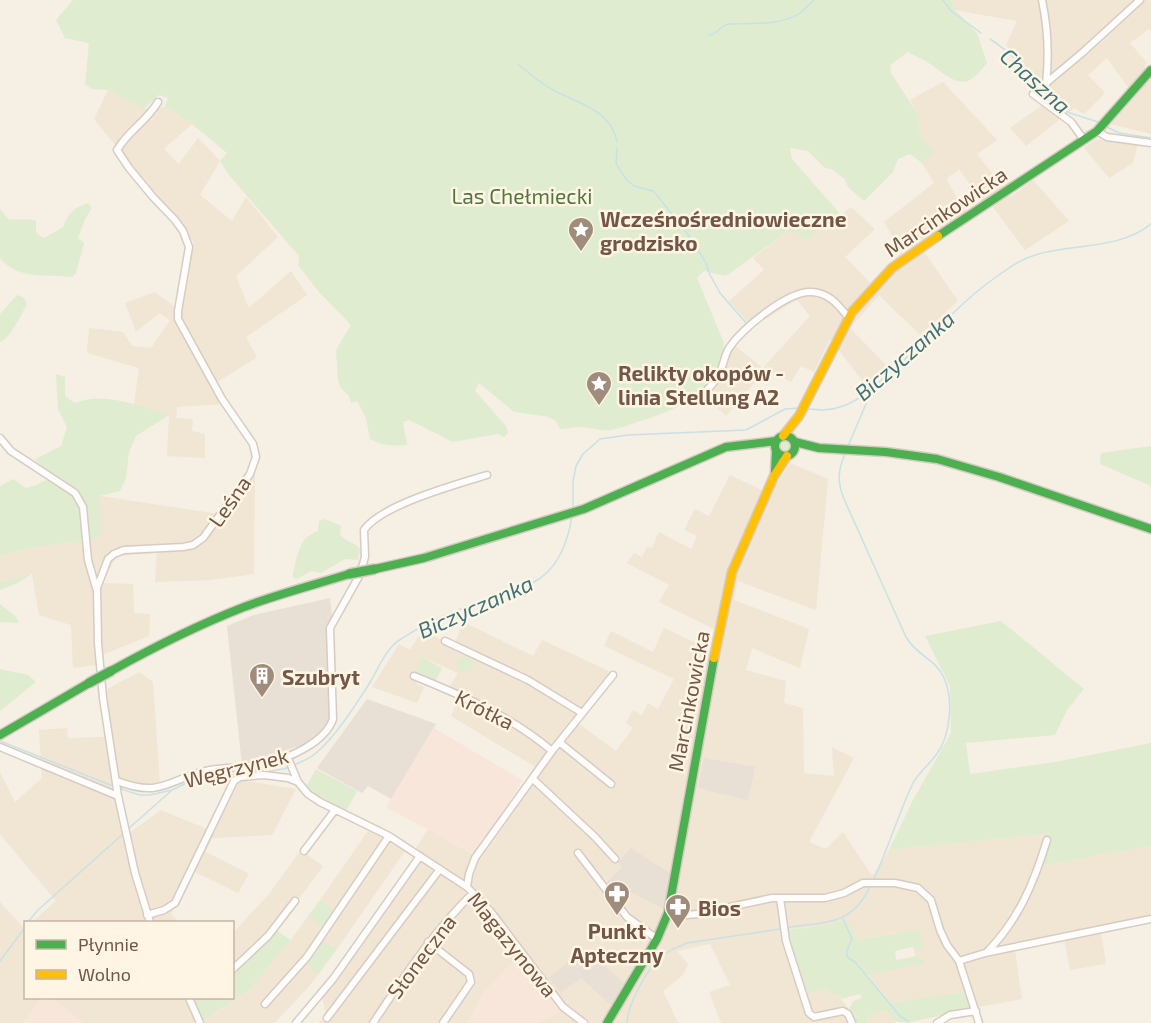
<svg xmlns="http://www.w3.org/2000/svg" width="1151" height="1023" viewBox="0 0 1151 1023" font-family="'Exo 2',sans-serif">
<rect width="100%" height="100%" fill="#f5efe4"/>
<path fill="#f1e5d4" d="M952,0H1151V31L1149,29L1130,43L1147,63L1144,67L1151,74V134L1111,124L1135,97L1107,58L1088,75L1105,93L1084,114L1074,108L1026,146L1010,128L1054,97L1006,45L1017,21L955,10Z
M943,82L997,140L977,154L1011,197L1033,180L1069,221L1025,250L987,199L982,201L959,169L946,179L966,212L918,243L958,301L920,335L879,295L850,328L890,369L868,388L830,339L814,372L801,366L791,382L766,369L726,416L707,398L735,346L763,368L810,316L797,300L752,327L729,301L764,270L753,258L787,232H796L841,215L851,207L875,229L845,257L870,283L902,252L884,222L934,183L922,163L932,151L919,134V116L910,100Z
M108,90L144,109L165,107L192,124L164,149L179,164L198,138L220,161L200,195L232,221L246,197L278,237L236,276L249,308L291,271L307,295L246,337L257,357L211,386L223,404L177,407L176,418L193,419L192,431L205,434V458L167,456L169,415L134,405L139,368L87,353L89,328L123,332L132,346L151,348L170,320L159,313L136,332L125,303L155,292L180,311L194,242L94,119Z
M1097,139L1138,144L1133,163L1109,178L1084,148Z
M790,463L828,479L816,610L738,581L734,600L809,629L800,668L752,648L746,670L786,681L784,703L803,708L804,773L834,776L832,747L854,758L809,842L826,849L843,832L872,876L889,850L1046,834L1044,865L1151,846V916L1100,926L1106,964L1070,970L1063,933L1014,943L1022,999L979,1007L912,1001L891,1003L867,974L924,964L916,957L913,947H923L898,933L857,940L847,920L821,926L790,929L818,949L830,995L839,993L841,999L849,1009L853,1023H721L709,992L730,985L710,944L677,951L688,964L683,975L663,991L678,1023H318L326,1015L322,996L339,976L418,859L412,854L428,829L481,859L542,771L451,716L459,699L445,694L458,673L422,657L416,684L424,687L417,703L372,687L399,644L410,650L423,629L453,647L464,622L533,656L542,640L613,673L574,720L616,751L633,728L626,723L633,710L642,715L648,703L658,709L674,679L604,646L611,631L653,652L664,628L710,650L714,629L659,602L669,585L627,563L634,553L642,557L647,547L652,548L659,532L691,549L697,536L684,530L695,509L709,516L730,475L770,494Z
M255,469L254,574L210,580L155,582L157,553L116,556L103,583L133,584L134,613L150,614L149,636L102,655L106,690L139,672L153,682L160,784L112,781L124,837L161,810L214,832L240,780L296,789L272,835L212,838L206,852L249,874L238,893L195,872L171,914L179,922H32L56,901L0,834V772L15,802L42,778L39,730L67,728L68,738L105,737L96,665L73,668L71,625L39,615L32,574L0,582V556L29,548L93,539L100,496L225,515Z
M368,831L405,851L337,949L322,940L304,962L318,975L305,991L274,1023H0V902L25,929L26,998H196L194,1000L204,1021L248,991L291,940L308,916L325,927L336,912L320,900Z
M301,850L323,866L276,930L247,960L233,971V933L269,894Z
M887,1010L894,1021L897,1023H867L868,1016Z"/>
<path fill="#f9e6da" d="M434,728L522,780L505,811L475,855L386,807Z
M518,956L564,1010L540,1023H466L485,991Z
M41,998H51L85,1023H22Z"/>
<path fill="#e8dfd5" d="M330,598L332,617L327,628L331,712L329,722L324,731L303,745L289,749L277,758L242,765L227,626L254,615Z
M367,699L436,724L391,799L368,786L362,793L317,768Z
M704,758L755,767L748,800L698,788Z
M631,848L671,874L664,909L629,891L619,906L604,885L622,867L618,862Z
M584,948L624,983L611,1005L581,978L561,993L549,978Z"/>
<path fill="#e0eccf" d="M73,0H952L955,10L977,33L987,63C967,90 958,85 933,66C926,60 916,57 908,52L890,65L891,73L919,116V134L933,152L922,163L910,154L898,159L893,172L864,201L848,187L844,178L831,169L825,168L808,151L790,148L792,159L841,215L805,240L796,232H787L726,276L704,271L697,278L724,343C718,390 688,405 647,419C635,422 623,428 611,430C600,431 589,427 579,427C573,427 566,429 560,429L555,420L544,416L514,412L479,383L475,391L506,426L508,433L504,437L498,434L453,442L409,420L403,422L407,445C394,446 382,446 370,439L366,418L357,401L351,403L349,396L340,387L338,379L336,350L351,325L319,292L298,265L299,256L228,174L220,161L227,153L192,124L165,107L168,98L159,95L144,109L108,90L92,89L85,84L89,43L65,38L56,20Z
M88,203L92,208L85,219L78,238L84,243L76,273L72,277C48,274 17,280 0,258V209L8,219C18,221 26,218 36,221V233L44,238L63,227C68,213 74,208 88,203Z
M17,295L24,298L27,304C21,315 10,339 0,342V314Z
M56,374L65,377V396L75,403C105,391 139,406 169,415L136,436L129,452L126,478L120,491L100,496L101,536L93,539L29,548L0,556V486L13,479L26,488L34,486L48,479L35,459L61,446L67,427L58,409Z
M778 447a7 7 0 1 1 14 0a7 7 0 1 1-14 0Z
M1151,446V486L1100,464L1101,453Z
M325,519L341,526L340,535C346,542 355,542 360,549L358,560L345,559L321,573L311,571L297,579L293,577V573C298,555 298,538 318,531L319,521Z
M32,574L18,583L0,590V582Z
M0,604L16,617L19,623L0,622Z
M1001,621L1084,689L1067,710L1055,735L966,743L970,774L1055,762L1151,743V846L1044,865L1045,834L889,850L913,800L951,733L950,686L925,636Z
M457 665a8 8 0 1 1 16 0a8 8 0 1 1-16 0Z
M422,657L442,668L435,682L414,674Z
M0,669L28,675L36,682L0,711Z
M316,769L357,791L346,811L309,791L307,785Z
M320,900L336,912L325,928L308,916Z
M847,920L857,940L918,930L924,948L913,947L895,951L896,960L917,956L918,959H923L924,964L867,975L891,1003L966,992L972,1006L969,1009L907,1023L894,1021L886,1010L868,1016L867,1023H853L849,1009L853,1001L862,998L860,994L841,999L839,993L830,995L828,988L805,995L790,953L787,930L821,926Z
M276,930L291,940L248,991L203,1021L194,1000L196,998H232L233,971L247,960Z
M322,940L337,949L318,975L304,962Z"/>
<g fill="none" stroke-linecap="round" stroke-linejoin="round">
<path stroke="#c7e2e5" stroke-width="1.5" d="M943,0L951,11L981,33
M709,35C718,34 721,25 729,24C751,23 781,26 800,13C805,9 809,4 814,0
M990,39C1010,52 1025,67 1039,86
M518,64C530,74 541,84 555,91C580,104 611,110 617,142
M1042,90L1052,101L1067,112L1101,123
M1105,126L1119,133L1151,138
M617,148L616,164L626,179L634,186L653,191L656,194L690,237L706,263L710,275L720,293L747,324
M808,409C819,410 829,411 840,407C857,402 872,389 885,377C913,353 938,327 965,302C979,289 994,278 1009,268C1052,237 1109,257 1151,224
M848,446L872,390
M845,454C838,470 837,482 844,499L906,637C917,656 935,659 943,676C954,697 951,736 936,755C929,765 919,772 913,783C898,815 888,849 873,881
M573,509V481L576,466L583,454L600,439L628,435L746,430L785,409L800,408
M0,741L113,786
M292,766C300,762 310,759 316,753C336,736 355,706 369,684C379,668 385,649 401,639C422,625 446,614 471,605C526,587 561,585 572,516
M266,772L288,768
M121,789L140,795H150L172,790L197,778L241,774
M127,830L171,791
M843,919L852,939L847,951V957L855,962L900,1016L908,1021
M28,922L38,910L124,833
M785,928C824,921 851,928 871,885
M0,961L26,926
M627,1023C628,1004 647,968 662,956C669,950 678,947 687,943L780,929"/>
<defs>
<path id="street" d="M1042,0C1048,28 1049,57 1046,85
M1097,131L1107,137L1151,143
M1084,140L1071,122L1033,94L1082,53L1140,0
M705,392C711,386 716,381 719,374C724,365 724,356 729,348C742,329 788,290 812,292C830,293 839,306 849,318
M0,438L11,451L75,493L83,507L88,560L96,588
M445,641L528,680L582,713
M414,676C463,696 511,716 552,751
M559,742L611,784
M0,747L118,796
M287,756L298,782
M533,779L595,837L615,859
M117,781C163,799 169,778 210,770C228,767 247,768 266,764C288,758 325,743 333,719L330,628L358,578L363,564L365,557L364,530C381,505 457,484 487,475
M304,851L335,810
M578,853L627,917L657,939
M467,887L469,874L475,858L552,751L613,675
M780,898L786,941L809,1013L814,1017L843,1011L848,1014L852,1023
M147,915L164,910L175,903L234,781L240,777L264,775L288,778L298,782L308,794L320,802L389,836L467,887L491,912L563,1007L584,1023
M668,915L677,916L697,914L772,898H825L844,893L863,883H895L918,888L931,900L940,930L947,945L959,961L979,1023
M150,922L135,873L118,796L103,698L98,643L97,588L108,559L114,554L124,550L183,547L193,545L203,538L250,474L256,457L253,444L222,399L178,319V311L189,247L183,231L175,220L153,197L129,168L117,150C128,131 147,121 158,102
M428,942L469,974L471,982L443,1023
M986,953C1018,921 1034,883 1047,840
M959,961L985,953L1151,919
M232,970L268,936L295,901
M189,998L200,1023
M265,1004L307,957L389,836
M327,1018L440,869
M296,1023L333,979L420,856
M373,1023C404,977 433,932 473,893
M937,1023L950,1015L976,1011"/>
<path id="fast" d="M938,236L1097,131L1151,70
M775 446a10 10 0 1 1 20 0a10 10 0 1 1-20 0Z
M795,442L819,448L886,452L937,459L999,477L1151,529
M775,472L776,451
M375,569L424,558L584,509L726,447L776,441
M111,671C154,647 198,625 244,607C278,594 314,585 349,574
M0,735L89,683
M607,1023L657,939L668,913L714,658"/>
<path id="slow" d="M783,436L799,416L852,312L892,268L938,236
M714,658L732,572L774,476L787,456"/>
</defs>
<use href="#street" stroke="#d6ccc3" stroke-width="9"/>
<use href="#fast" stroke="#d5cbc1" stroke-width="11"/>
<use href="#slow" stroke="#d5cbc1" stroke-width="11"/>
<use href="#street" stroke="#fefdfb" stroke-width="6"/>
<use href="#fast" stroke="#4caf50" stroke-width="8"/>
<use href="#slow" stroke="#ffc107" stroke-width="8"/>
<defs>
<path id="fast-bridge" d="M349,574L375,569
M89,683L111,671"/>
</defs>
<use href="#fast-bridge" stroke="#d4cbc3" stroke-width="12" stroke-linecap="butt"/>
<use href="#fast-bridge" stroke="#4caf50" stroke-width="9"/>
</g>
<defs>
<symbol id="sight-pin" viewBox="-11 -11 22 30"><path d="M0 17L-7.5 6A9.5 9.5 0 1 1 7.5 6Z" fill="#a08c7d" stroke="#fff5e4"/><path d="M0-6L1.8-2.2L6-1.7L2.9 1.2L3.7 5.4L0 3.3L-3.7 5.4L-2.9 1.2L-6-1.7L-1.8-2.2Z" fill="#fff"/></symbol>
<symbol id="building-pin" viewBox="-11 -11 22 30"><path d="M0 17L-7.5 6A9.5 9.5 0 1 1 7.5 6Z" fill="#a08c7d" stroke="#fff5e4"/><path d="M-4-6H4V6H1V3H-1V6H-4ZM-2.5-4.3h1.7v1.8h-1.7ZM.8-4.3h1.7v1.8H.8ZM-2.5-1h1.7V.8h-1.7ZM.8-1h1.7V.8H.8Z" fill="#fff"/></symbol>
<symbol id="pharmacy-pin" viewBox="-11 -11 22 30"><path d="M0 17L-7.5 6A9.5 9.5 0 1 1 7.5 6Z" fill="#a08c7d" stroke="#fff5e4"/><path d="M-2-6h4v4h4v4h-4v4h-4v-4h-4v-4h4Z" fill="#fff"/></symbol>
</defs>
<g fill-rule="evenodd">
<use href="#sight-pin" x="566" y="215" width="30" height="40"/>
<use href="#sight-pin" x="584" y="369" width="30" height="40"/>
<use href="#building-pin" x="247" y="661" width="30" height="40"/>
<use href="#pharmacy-pin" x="602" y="879" width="30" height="40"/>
<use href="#pharmacy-pin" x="663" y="892" width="30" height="40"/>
</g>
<g text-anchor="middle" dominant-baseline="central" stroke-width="5" stroke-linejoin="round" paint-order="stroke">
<g font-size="21" fill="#4f783e" stroke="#fff5e4">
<text x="522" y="195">Las Chełmiecki</text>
</g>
<g font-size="21" fill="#725646" stroke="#fff5e4">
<text transform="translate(945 211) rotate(-34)">Marcinkowicka</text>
<text transform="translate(229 501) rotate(-55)">Leśna</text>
<text transform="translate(688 701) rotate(-79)">Marcinkowicka</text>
<text transform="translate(485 709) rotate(27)">Krótka</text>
<text transform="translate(236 767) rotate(-14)">Węgrzynek</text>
<text transform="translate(513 944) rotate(51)">Magazynowa</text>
<text transform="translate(421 956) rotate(-53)">Słoneczna</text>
</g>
<g font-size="21" font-weight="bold" fill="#725646" stroke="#fff5e4" text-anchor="start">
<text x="600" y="218">Wcześnośredniowieczne<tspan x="600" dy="24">grodzisko</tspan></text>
<text x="618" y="372">Relikty okopów -<tspan x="618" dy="24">linia Stellung A2</tspan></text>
<text x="282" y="676">Szubryt</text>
<text x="698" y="907">Bios</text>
<text x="617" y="930" text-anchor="middle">Punkt<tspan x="617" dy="24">Apteczny</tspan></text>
</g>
<g font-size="22" font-style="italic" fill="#3d737f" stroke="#fff5e4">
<text transform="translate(1036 80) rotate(42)">Chaszna</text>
<text transform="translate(904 355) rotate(-41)">Biczyczanka</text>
<text transform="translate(475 606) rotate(-24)">Biczyczanka</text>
</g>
</g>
<rect x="24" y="921" width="210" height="78" fill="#fff5e4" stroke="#c7b5a5" stroke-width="1.5"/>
<rect x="36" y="940" width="30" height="9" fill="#4caf50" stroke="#c7b5a5" stroke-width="1.5"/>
<text x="78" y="951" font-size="18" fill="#725646">Płynnie</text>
<rect x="36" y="970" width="30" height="9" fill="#ffc107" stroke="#c7b5a5" stroke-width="1.5"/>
<text x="78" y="981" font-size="18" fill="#725646">Wolno</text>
</svg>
